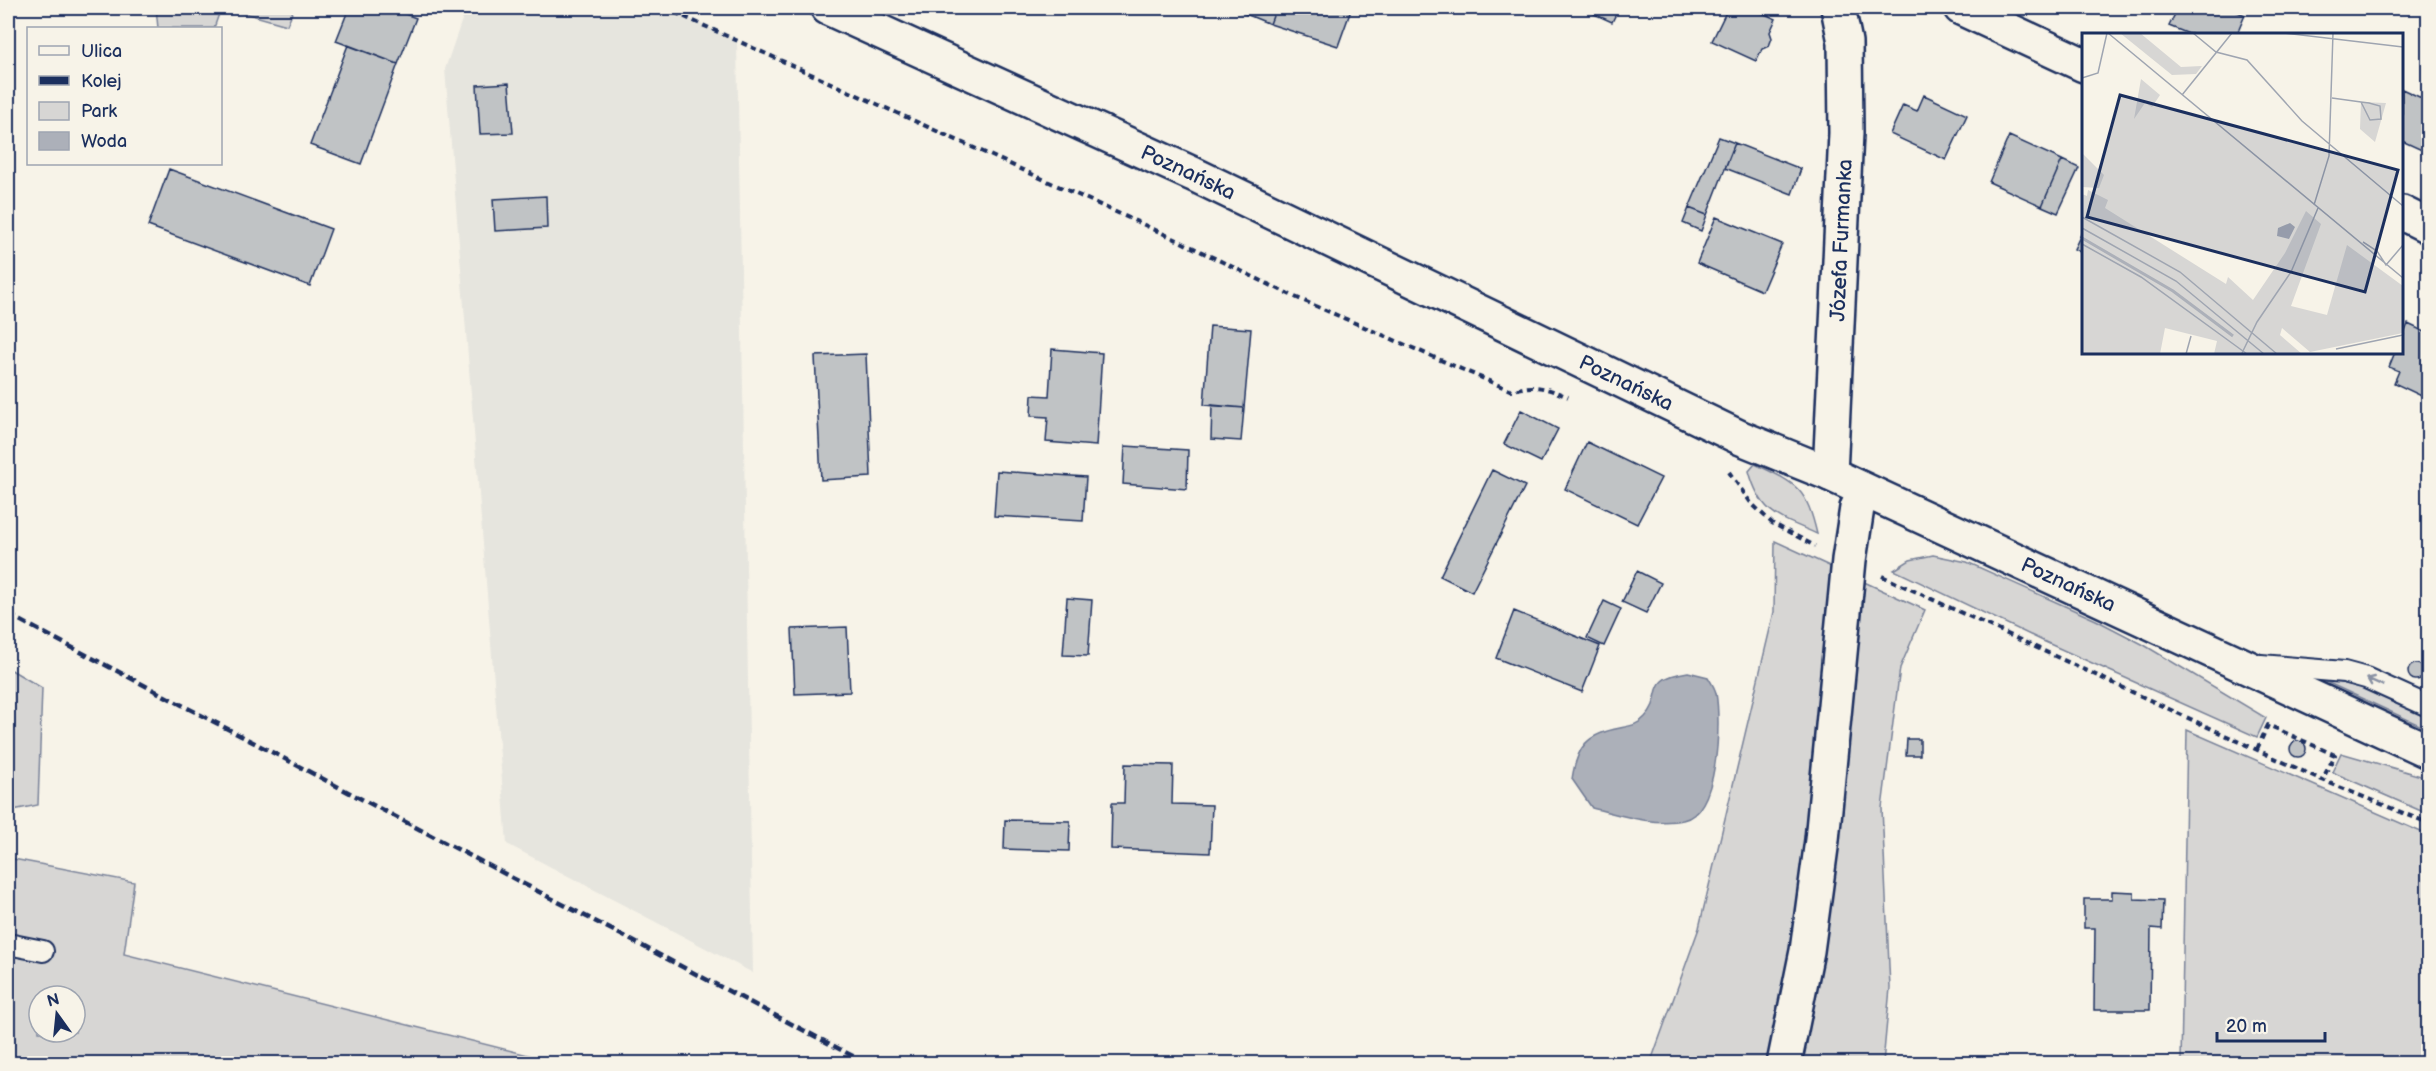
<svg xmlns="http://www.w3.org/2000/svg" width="2436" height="1071" viewBox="0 0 2436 1071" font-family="'Balsamiq Sans',sans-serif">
<rect width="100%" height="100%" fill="#f7f3e8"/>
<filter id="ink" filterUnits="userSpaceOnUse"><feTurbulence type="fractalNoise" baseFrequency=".0167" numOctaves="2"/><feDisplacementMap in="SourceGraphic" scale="12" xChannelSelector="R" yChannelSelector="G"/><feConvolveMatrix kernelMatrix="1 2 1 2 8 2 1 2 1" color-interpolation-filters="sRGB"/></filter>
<g filter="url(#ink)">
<path fill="#e6e5de" d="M466,8H665L737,40L753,973L507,844L445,69Z"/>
<path fill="#d7d6d4" stroke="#798299" stroke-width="1.5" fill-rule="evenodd" d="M156,8H221L214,28H158Z
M227,8H294L287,25Z
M1755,464C1797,484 1806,487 1817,534C1779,517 1761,515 1749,471Z
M1775,541L1925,610L1900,668L1882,808L1890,988L1883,1063L1650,1064L1699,928L1774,612Z
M1933,555L1967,562L2096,620L2144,645L2266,718L2257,737L2043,641L1894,570L1910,560Z
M8,668L42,688L38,805L8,811Z
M2320,679C2358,685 2395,695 2428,716V729Z
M2187,730L2428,835V1063H2181Z
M2341,753L2428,778V814L2332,772Z
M8,858L134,882L124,954L560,1063H8ZM39,996H75V1032H39Z"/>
<path fill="#acb0b9" stroke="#727c95" stroke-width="1.5" d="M1688,672L1708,677C1711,682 1715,688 1716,693C1721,721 1719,813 1683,820C1653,826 1621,815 1592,808L1572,779C1577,746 1587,734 1620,728C1630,726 1638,725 1645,717C1666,695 1642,679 1688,672Z"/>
<path fill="#c0c3c5" stroke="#1b2f5e" stroke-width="1.5" d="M349,8H389L416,18L398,64L336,41Z
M1231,8H1276L1270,24Z
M1276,8H1343L1351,10L1338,46L1270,24Z
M1581,8H1619L1612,22Z
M1728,8H1751L1776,19L1770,32L1772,38L1769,46L1762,49L1756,61L1712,41Z
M2178,8H2228L2245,15L2237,34H2189L2169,26Z
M348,45L398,64L361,164L310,145Z
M509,83L513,133L480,134L477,85Z
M2402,89L2428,101V142L2424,151L2402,141Z
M1924,95L1967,115L1946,160L1890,134L1903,105L1917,111Z
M2009,136L2062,160L2042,206L1989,182Z
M1719,137L1735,143L1707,215L1689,208Z
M1735,143L1801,169L1792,194L1725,168Z
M2062,160L2079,168L2058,213L2042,206Z
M169,169L331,229L310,286L148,226Z
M546,196L547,228L495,231L493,199Z
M1689,208L1707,215L1701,231L1683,223Z
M1716,217L1782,244L1762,291L1697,263Z
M2084,228V254L2074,249Z
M2408,324L2427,333L2428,329V399L2394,383L2399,371L2389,367L2395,352H2402V339Z
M1210,326L1251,329L1244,408L1204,405Z
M1052,349L1102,353L1096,446L1046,442L1048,417L1031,416L1032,395L1049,396Z
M866,354L871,477L821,480L815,356Z
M1212,405L1244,408L1241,441L1211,439Z
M1521,410L1558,429L1541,462L1504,444Z
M1587,442L1661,478L1637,524L1565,489Z
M1125,446L1188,450L1187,489L1123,484Z
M1492,470L1525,486L1472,592L1440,576Z
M997,471L1086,477L1083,521L994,516Z
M1637,571L1661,583L1646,613L1622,602Z
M1067,598L1092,600L1088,656L1063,655Z
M1604,601L1621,609L1604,646L1587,638Z
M1514,611L1600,646L1582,692L1496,658Z
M847,627L850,692L795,694L792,629Z
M2408 672a8 8 0 1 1 16 0a8 8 0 1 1-16 0Z
M1907,739H1920V755H1906Z
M2290 749a8 8 0 1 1 16 0a8 8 0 1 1-16 0Z
M1125,764L1173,765L1172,804L1212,805L1210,853L1111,849L1112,803H1124Z
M1005,820L1070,821L1069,851L1004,849Z
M2112,891L2134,892V899L2163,900L2162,929L2151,928L2150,1010H2094L2095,928H2084V899H2112Z"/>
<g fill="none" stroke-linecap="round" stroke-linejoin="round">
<defs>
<path id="service" d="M2261,665L2344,672L2366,678L2428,706
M8,944L43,951"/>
<g id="minor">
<path d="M1961,8L2084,65"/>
<path d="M2402,213L2428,226"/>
<path id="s1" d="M1830,474L1846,133L1845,42L1838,8"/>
</g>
<path id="tertiary" d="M1784,1064L1807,951L1822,840L1849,560L1857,508L1865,491"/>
<g id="secondary">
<path id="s2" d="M828,8L1193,174L1741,438L1830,474L2428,751"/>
</g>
</defs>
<use href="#service" stroke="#1b2f5e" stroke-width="24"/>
<use href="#minor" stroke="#1b2f5e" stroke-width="38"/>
<use href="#tertiary" stroke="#1b2f5e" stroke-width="38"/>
<use href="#secondary" stroke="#1b2f5e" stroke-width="38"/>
<path stroke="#1b2f5e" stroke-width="4" stroke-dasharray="6 4.5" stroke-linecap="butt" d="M665,8L1173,238L1295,297L1512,391C1534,383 1547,388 1568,397
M1729,472L1751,503L1772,523L1815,546
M1882,576L2322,780L2428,823
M2257,749L2268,725L2335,755L2322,780"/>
<use href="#service" stroke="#f7f3e8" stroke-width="20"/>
<use href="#minor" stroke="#f7f3e8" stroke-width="33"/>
<use href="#tertiary" stroke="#f7f3e8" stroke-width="33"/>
<use href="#secondary" stroke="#f7f3e8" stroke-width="33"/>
<path stroke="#1b2f5e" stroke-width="4.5" stroke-dasharray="9 4.5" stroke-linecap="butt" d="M8,614L868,1064"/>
</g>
<defs><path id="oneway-shaft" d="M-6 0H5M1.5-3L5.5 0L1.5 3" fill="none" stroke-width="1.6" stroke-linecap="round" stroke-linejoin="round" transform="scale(1.5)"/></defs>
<use stroke="#8991a3" href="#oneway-shaft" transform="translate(2375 682) rotate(-156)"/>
</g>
<g text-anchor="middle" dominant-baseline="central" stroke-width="4.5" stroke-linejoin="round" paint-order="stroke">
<g font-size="21" fill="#1b2f5e" stroke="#f7f3e8">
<text stroke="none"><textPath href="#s2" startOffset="396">Poznańska</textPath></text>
<text stroke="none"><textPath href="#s1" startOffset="234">Józefa Furmanka</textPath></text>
<text stroke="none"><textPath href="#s2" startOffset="882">Poznańska</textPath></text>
<text stroke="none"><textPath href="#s2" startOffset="1368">Poznańska</textPath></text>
</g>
</g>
<g transform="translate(2082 33)">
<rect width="321" height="321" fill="#f7f3e8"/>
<path d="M38,0H58L99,34L120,33L114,41L90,42ZM59,46L78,62L70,74L63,70L52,86ZM279,69L304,70L293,109L278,96ZM0,120L22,142L17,155L0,154ZM6,157L26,167L23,175L144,251L146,244L171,267L203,220L224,178L239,191L209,273L245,282L265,212L321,253V300L228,319L200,295L198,302L220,321H132L135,308L83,295L78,321H0V161L5,163Z" fill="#d7d6d4"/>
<path d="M208,190L213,194L207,206L195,203L196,195Z" fill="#acb0b9"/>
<path fill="none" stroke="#acb0b9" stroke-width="3" d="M0,205L91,258L151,303"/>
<path fill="none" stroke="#9fa5b1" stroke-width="1.5" d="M26,0L321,245M111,0L134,19L165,27L220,88L321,173M202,0L321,14M0,45L16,40L25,0M100,62L150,0M250,65L279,69L287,70L298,73L299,86L288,87L279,69M232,172L247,123L251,0M0,184L98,239L195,321M0,195L94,248L182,321M281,209L295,218L304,232L321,212M0,211L59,244L165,321M254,316L321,302M160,320L175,289L209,239L236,175M104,321L109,303"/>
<path fill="#1b2f5e" fill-opacity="0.15" stroke="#1b2f5e" stroke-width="3" d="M38,62L316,137L283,259L5,184Z"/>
<rect width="321" height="321" fill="none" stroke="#1b2f5e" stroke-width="3"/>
</g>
<rect width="2436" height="1071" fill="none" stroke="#f7f3e8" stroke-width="30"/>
<rect x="15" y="15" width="2406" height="1041" fill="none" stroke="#1b2f5e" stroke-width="2" filter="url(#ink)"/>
<rect x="27" y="27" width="195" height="138" fill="#f7f3e8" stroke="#9fa5b1" stroke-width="1.5"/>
<rect x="39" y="46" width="30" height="9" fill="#f7f3e8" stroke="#9fa5b1" stroke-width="1.5"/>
<text x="81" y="57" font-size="18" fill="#1b2f5e">Ulica</text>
<rect x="39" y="76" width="30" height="9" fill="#1b2f5e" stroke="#9fa5b1" stroke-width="1.5"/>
<text x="81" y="87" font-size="18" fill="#1b2f5e">Kolej</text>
<rect x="39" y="102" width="30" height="18" fill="#d7d6d4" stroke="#9fa5b1" stroke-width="1.5"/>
<text x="81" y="117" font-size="18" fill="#1b2f5e">Park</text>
<rect x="39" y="132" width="30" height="18" fill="#acb0b9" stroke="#9fa5b1" stroke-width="1.5"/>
<text x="81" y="147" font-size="18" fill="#1b2f5e">Woda</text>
<g transform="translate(57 1014) rotate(345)"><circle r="28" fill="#f7f3e8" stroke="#9fa5b1" stroke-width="1.5"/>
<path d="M0-4.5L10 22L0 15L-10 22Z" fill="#1b2f5e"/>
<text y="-9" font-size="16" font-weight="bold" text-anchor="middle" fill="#1b2f5e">N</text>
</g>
<path d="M2217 1032v9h108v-9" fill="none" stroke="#1b2f5e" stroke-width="3"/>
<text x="2226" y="1032" font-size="18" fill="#1b2f5e" stroke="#f7f3e8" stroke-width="4.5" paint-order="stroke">20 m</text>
</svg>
